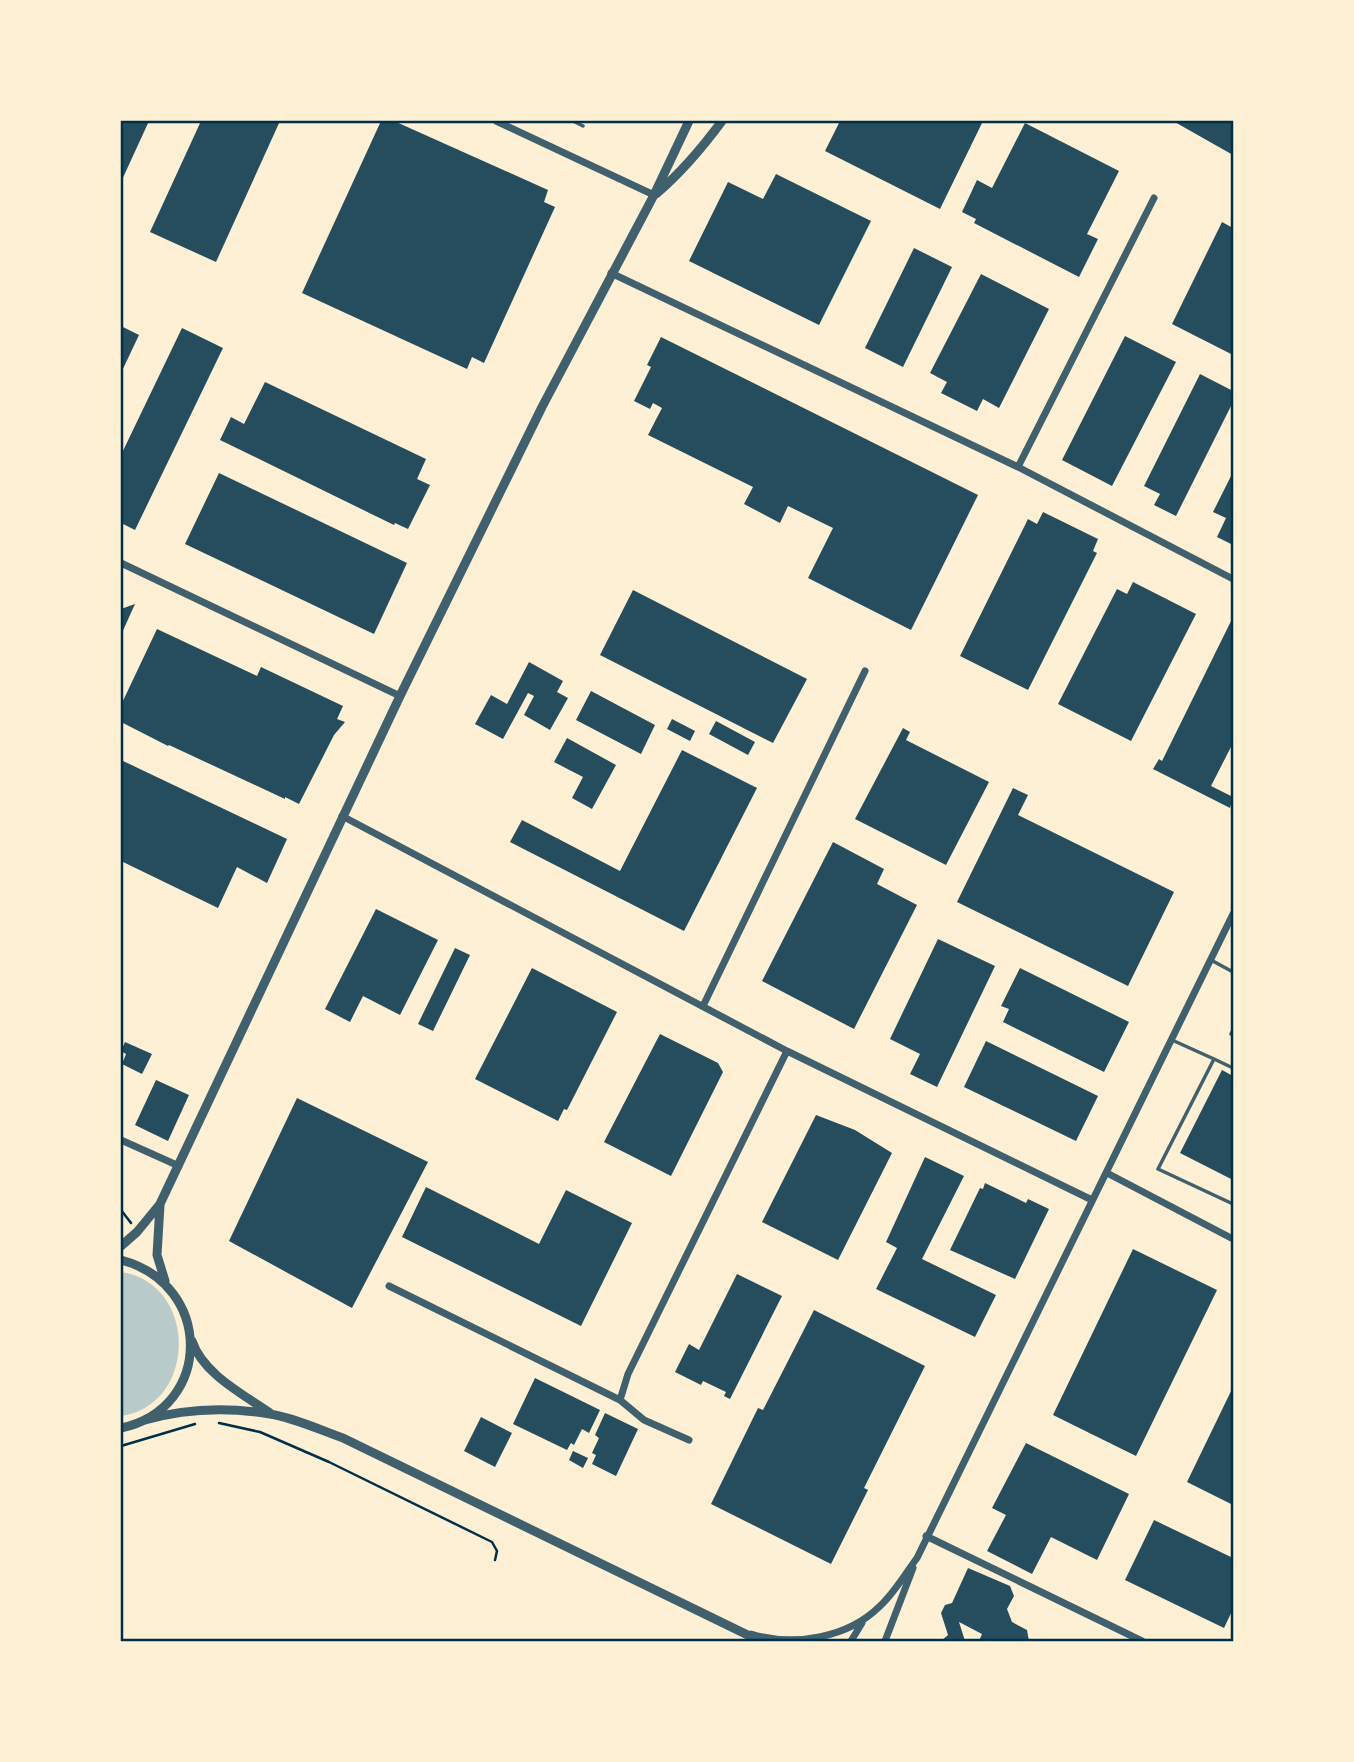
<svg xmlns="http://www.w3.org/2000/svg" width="1354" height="1762" viewBox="0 0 1354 1762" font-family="Roboto,sans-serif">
<rect width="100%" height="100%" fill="#fdf0d5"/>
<path fill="#b9caca" d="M121,1272C198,1283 198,1405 121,1416Z"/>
<path fill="#264d5e" d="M121,121H149L121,182Z
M201,121H280L216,262L150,232Z
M381,121H394L548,190L544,202L555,207L484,363L472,357L467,369L302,293Z
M840,121H983L940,209L825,151Z
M1173,121H1233V155L1210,142Z
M1025,123L1119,171L1087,234L1098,239L1079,277L974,223L976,219L962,212L977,180L992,188Z
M776,174L871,221L819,325L689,261L728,182L763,199Z
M1222,222L1233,228V355L1172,324Z
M914,248L952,267L903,367L865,348Z
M981,274L1049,309L999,408L983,399L977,411L941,393L947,382L930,373Z
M121,326L139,335L121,373Z
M182,328L223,348L135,530L121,523V455Z
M1125,336L1176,362L1112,486L1062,460Z
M661,337L978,495L911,630L808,578L833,528L788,506L780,523L744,504L753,487L648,435L662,408L653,403L650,409L634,401L651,367L647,365Z
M1200,374L1233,391V402L1176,516L1154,505L1160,494L1144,486Z
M265,382L426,459L417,479L430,485L408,529L395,523L394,525L220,440L231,417L244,424Z
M1233,472V545L1217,537L1226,518L1213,512Z
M219,473L407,563L374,634L185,544Z
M1043,512L1098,539L1093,551L1097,553L1028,690L960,656L1028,519L1037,524Z
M1133,582L1196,614L1131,741L1058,704L1117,589L1127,594Z
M633,590L807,679L773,743L600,655Z
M135,604L121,635V609Z
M1233,617V743L1211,786L1233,797L1230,808L1153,769L1159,759L1162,761L1164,757Z
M157,629L257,676L261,667L343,706L337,719L345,722L334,735L299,804L285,797V799L169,745L168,746L121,722V705Z
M529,662L563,681L557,692L568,698L550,730L524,715L534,696L528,693L503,739L475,724L491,695L507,704Z
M591,691L655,725L641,754L576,720Z
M672,719L695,731L690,741L667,729Z
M716,721L755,742L748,755L709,734Z
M903,728L910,732L906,740L989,782L946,865L855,819Z
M567,738L616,765L592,809L572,798L583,777L554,762Z
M682,750L757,788L684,931L510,842L522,820L620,871Z
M121,760L287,839L267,883L237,867L218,908L121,861Z
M1013,788L1028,795L1018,815L1174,892L1128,986L957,902Z
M833,842L884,869L877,884L917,905L854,1029L762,981Z
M376,909L438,940L400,1015L363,996L350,1022L325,1009Z
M938,939L995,966L937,1087L910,1074L920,1054L890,1039Z
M455,948L470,955L433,1031L418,1024Z
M532,968L617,1012L567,1110L564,1109L558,1121L475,1079Z
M1020,968L1129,1022L1104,1072L1003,1022L1009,1009L1001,1006Z
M660,1034L718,1063L723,1072L671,1176L604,1142Z
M986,1041L1098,1096L1076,1141L964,1087Z
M125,1042L152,1054L142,1074L122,1064L126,1054L121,1051Z
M1222,1070L1233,1076V1180L1180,1153Z
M156,1080L189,1095L168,1141L135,1125Z
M297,1098L428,1162L352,1308L229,1241Z
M816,1115L855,1130L892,1153L838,1260L762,1222Z
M925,1157L964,1176L922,1259L996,1295L975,1337L876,1289L897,1248L886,1242Z
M985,1183L1026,1203L1028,1199L1049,1209L1015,1279L950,1250L980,1188L983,1189Z
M426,1187L539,1244L566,1190L632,1223L581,1326L402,1237Z
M1133,1249L1217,1290L1136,1456L1053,1415Z
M737,1274L782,1296L730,1399L724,1396L726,1392L703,1381L701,1385L675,1372L689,1344L699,1350Z
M814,1310L925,1366L864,1488L868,1490L831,1564L711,1504L758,1408L763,1410Z
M535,1378L600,1410L589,1433L582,1429L574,1445L571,1443L567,1450L513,1424Z
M1233,1387V1505L1187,1482Z
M605,1413L638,1429L616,1476L592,1464L596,1455L592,1453L599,1438L595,1435Z
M481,1417L512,1433L495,1467L464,1451Z
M1026,1443L1129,1494L1097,1560L1051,1537L1032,1574L987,1551L1006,1515L992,1508Z
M573,1451L588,1458L583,1468L569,1460Z
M1154,1520L1233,1558V1609L1224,1628L1125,1580Z
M968,1568L1010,1586L1014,1596L1007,1609L1012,1622L1027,1630L1029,1641H979L982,1634L959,1622L965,1641H941L948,1635L941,1613L945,1605L952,1603Z"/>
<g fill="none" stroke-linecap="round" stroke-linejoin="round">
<path stroke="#003049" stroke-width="2.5" d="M121,1210L131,1223
M219,1423L260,1432L329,1462L492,1542L497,1551L495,1560
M121,1446L195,1424"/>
<path stroke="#3f606c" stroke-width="3.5" d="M573,121L583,126
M1211,960L1233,972
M1233,1030L1231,1034L1233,1035
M1172,1040L1214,1059L1158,1169L1233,1204
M1214,1059L1233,1068"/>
<path stroke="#3f606c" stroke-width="7" d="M496,121L654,195
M611,273L1018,467L1233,579
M1018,467L1154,198
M121,563L400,696
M342,816L787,1051L1092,1200
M703,1006L865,671
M121,1140L179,1166
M1107,1173L1233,1239
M389,1286L620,1400L644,1420L689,1440
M620,1400L628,1374L787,1051
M926,1536L1142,1641
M751,1634C794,1647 848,1638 880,1606C895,1592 905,1574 917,1558L1233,914
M851,1641L862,1623
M885,1641L913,1568"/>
<path stroke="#3f606c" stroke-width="9" d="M656,194C682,172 702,148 722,121
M160,1205L157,1255L165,1281
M121,1246L137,1232L160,1204L400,696L542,407L654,195L689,121
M121,1260C213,1284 214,1408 121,1428
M192,1341C203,1374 243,1394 270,1413
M145,1420C186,1408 228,1407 270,1414C295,1418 320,1430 343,1438L760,1641"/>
</g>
<rect width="1354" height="1762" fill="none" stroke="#fdf0d5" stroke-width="245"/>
<rect x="122" y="122" width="1110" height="1518" fill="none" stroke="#003049" stroke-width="2.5"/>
</svg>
